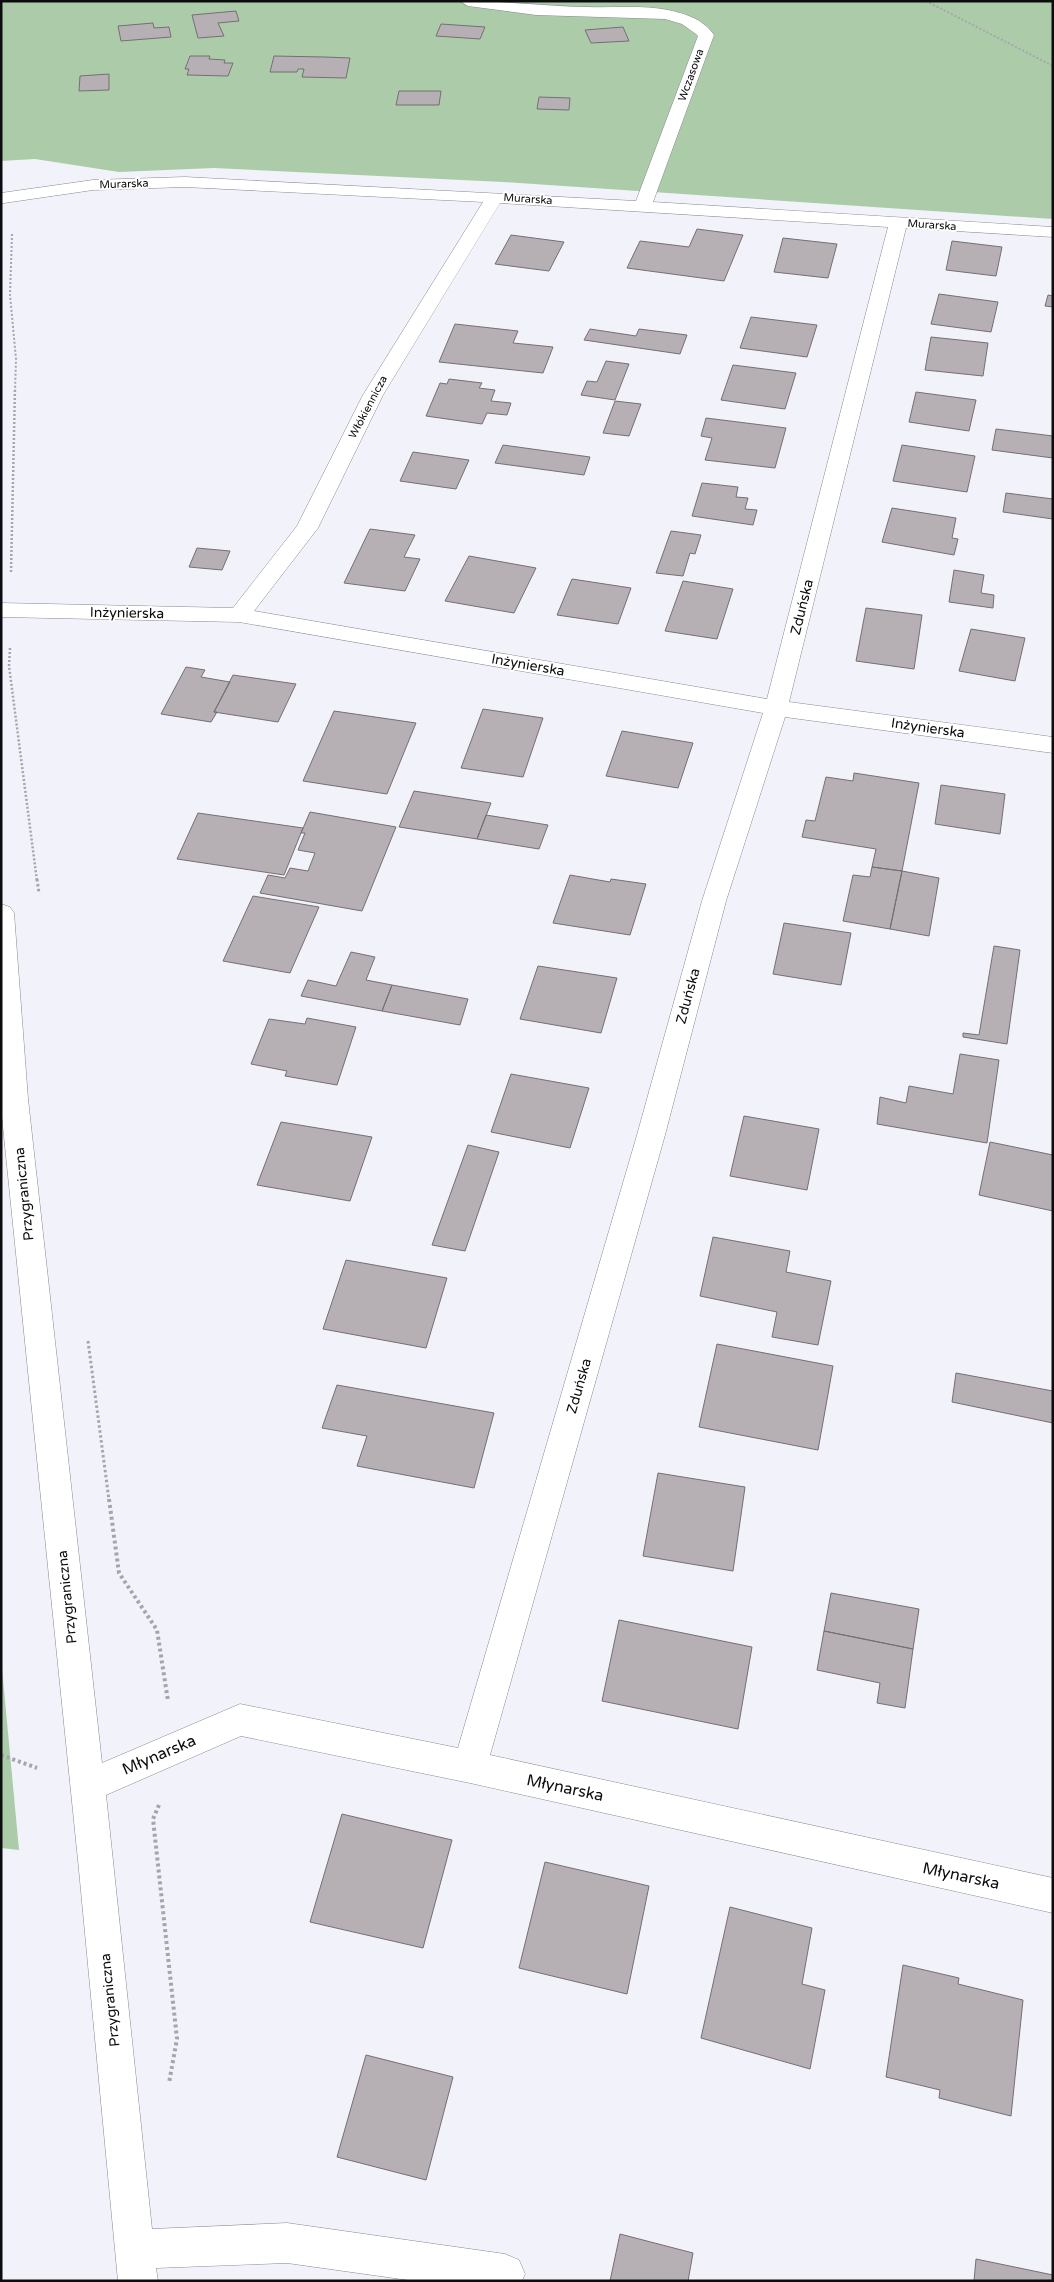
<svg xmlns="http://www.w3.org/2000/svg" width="1054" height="2282" viewBox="0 0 1054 2282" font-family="'Varela Round',sans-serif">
<rect width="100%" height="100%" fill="#f1f2fa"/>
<path fill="#accca9" d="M1,1H1053V219L503,182L214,168L119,172L35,159L1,161Z
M1,1658L19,1850L1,1848Z"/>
<path fill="#b6b0b5" stroke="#756f74" d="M236,11L239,21L218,23L224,36L198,38L192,15Z
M153,23L154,28L169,27L171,37L121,41L118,26Z
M441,24L485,27L480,39L436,36Z
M623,27L629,41L591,43L585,30Z
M190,56H210L209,59L225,60L224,63H233L228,76L187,75L189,69H185Z
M274,56L325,57L350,58L346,78L302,77L304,69H298L297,72H270Z
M109,74V90L79,91L80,76Z
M399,91H441L439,105H396Z
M539,97L570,98L569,110L537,109Z
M697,229L743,235L724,281L627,268L640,241L689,247Z
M511,235L564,242L549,271L495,264Z
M783,238L837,244L828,278L774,272Z
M952,241L1002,247L996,276L946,270Z
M939,294L998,302L991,332L931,324Z
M1048,295L1053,296V307L1045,306Z
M751,317L817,325L807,357L740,348Z
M455,324L518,331L513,343L553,347L543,373L439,362Z
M590,329L636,336L639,329L687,335L680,354L584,340Z
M931,337L988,343L983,376L925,370Z
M606,361L629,364L615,400L581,395L587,381L597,382Z
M733,365L796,373L785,409L721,400Z
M449,379L482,383L479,388L495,390L491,401L511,403L507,415L487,413L482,424L426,416L440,383L447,384Z
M916,392L976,400L969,431L909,422Z
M615,401L641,404L629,436L603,433Z
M706,418L786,428L775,468L705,460L712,438L701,436Z
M996,429L1053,436V458L992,450Z
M503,445L590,457L584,475L495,463Z
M902,445L975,456L967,492L893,481Z
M413,452L469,460L456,489L400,481Z
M702,483L738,487L736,497L748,498L745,509L757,510L753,525L692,516Z
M1006,493L1053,499V519L1003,512Z
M892,508L956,518L952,538L958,539L954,555L882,542Z
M370,529L415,535L404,557L420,559L405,591L344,583Z
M671,531L701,535L695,554L690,553L683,576L656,573Z
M197,548L230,551L222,570L189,567Z
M469,556L536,568L514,613L445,601Z
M954,570L984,575L981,593L994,595L993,608L949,602Z
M572,579L631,588L618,624L557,615Z
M683,581L733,589L717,639L665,631Z
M866,608L922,615L914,669L856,661Z
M971,629L1025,638L1015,681L959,671Z
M186,667L205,670L201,677L230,682L214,712H217L211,722L161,714Z
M233,675L296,684L278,722L214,712Z
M483,709L543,718L523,777L461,768Z
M334,711L416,723L387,794L303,781Z
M622,731L693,743L678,788L606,776Z
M854,773L919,783L902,871L872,867L876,849L802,837L806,820L815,821L826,777L853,781Z
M941,785L1005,794L1000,834L935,824Z
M414,791L491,803L477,839L399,827Z
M310,812L396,827L362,911L260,893L268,875L285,878L290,868L308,871L315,853L298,850L305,833H301Z
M198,813L303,828L284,875L177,859Z
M486,815L548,825L539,849L477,839Z
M872,867L902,871L890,929L843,921L853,875L870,877Z
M902,871L939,878L929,936L890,929Z
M570,875L610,882L611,879L646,884L630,935L553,923Z
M253,896L319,907L290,973L223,961Z
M784,923L851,933L841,985L773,974Z
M994,946L1020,950L1007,1044L963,1037V1033L979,1035Z
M351,952L375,957L366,980L392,985L382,1011L301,996L308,980L336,986Z
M538,966L617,978L601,1033L520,1019Z
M392,985L468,999L460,1025L382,1011Z
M307,1018L356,1027L337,1085L285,1076L287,1071L251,1064L269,1019L305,1024Z
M960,1054L999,1060L987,1143L877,1124L880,1097L906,1103L909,1086L953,1094Z
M511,1074L589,1088L570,1148L491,1132Z
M744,1116L819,1129L807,1190L730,1176Z
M281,1122L372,1137L350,1201L257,1185Z
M990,1142L1053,1155V1211L979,1195Z
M468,1145L499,1152L465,1251L432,1245Z
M713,1237L790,1251L786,1272L831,1281L818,1345L772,1337L777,1312L700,1296Z
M346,1260L447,1278L426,1348L323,1329Z
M717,1344L833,1366L818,1450L699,1427Z
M956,1373L1053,1391V1423L952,1402Z
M337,1385L494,1413L474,1488L357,1466L367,1436L322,1428Z
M658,1473L745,1487L733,1571L643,1556Z
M831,1593L919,1609L913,1649L824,1631Z
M619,1620L752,1647L738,1729L602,1701Z
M824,1631L913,1649L905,1708L877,1703L880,1683L817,1670Z
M342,1814L452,1840L423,1948L310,1922Z
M545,1862L649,1886L627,1994L519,1968Z
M730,1907L812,1928L802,1984L825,1990L810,2069L701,2038Z
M903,1965L959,1978L958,1984L1023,2000L1011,2116L939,2098L940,2090L886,2077Z
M366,2055L453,2077L426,2180L337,2157Z
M620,2234L693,2253L688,2281H610Z
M976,2259L1053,2275V2281H974Z"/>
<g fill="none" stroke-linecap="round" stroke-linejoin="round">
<defs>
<path id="minor" d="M460,1C503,1 545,6 587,7C613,8 643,5 668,10C686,14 703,19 714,35L653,202L1053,227V237L906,228L789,702L1053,737V753L785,717L726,901L665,1135L490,1755L1053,1878V1913L470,1783L241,1736L106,1795L152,2229L287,2223L505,2254L519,2260L525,2274L522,2281H415L287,2263L156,2268L158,2281H118L79,1870L1,1107V904L10,907L14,913L28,1099L102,1763L240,1704L458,1748L637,1135L702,901L763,713L239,622L1,617V603L233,608L297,526L363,395L483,202L185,187L93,190L4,203H1V193L93,180L185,177L636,201L698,36L696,34L682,24L665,19L536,15L468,6ZM500,203L888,227L767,699L254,611L318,528L383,395Z"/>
</defs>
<use href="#minor" stroke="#888990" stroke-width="1"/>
<path stroke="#a5a6ac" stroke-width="2" stroke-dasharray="2 2" stroke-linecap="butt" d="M926,1L1053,66
M12,234L10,295L16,359L15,390"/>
<path stroke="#a5a6ac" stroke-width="2.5" stroke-dasharray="2 2" stroke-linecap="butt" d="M11,572L15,388
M10,648L9,666L37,881"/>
<path stroke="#a5a6ac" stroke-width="3" stroke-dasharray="2.5 2.5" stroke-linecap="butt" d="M37,879L39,893
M88,1341L109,1500"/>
<path stroke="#a5a6ac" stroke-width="4" stroke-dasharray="3 3" stroke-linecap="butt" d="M109,1499L119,1573L157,1630L168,1701
M1,1755L37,1768
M159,1805L153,1819L177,2039L169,2083"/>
<use href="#minor" fill="#fff" fill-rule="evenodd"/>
</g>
<g text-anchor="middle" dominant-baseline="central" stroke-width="4" stroke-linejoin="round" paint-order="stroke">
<g font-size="11" fill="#0c0c0e" stroke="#fff">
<text transform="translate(691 75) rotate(-70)">Wczasowa</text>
<text transform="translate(124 184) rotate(-2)">Murarska</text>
<text transform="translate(528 199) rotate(4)">Murarska</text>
<text transform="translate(932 225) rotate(4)">Murarska</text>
<text transform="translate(368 407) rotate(-62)">Włókiennicza</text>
</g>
<g font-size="14" fill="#0c0c0e" stroke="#fff">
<text transform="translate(802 607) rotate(-76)">Zduńska</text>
<text transform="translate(127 613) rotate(1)">Inżynierska</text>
<text transform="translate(528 665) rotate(10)">Inżynierska</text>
<text transform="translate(928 728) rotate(8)">Inżynierska</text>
<text transform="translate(688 996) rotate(-75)">Zduńska</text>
<text transform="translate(24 1194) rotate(-96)">Przygraniczna</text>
<text transform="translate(579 1386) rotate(-74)">Zduńska</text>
<text transform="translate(67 1597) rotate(-96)">Przygraniczna</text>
<text transform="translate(110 2000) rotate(-96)">Przygraniczna</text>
</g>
<g font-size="16" fill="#0c0c0e" stroke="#fff">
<text transform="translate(159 1755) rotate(-23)">Młynarska</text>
<text transform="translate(565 1788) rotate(12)">Młynarska</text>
<text transform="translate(961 1876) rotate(12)">Młynarska</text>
</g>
</g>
<rect width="1054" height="2282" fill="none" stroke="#0c0c0e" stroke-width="5"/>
</svg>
